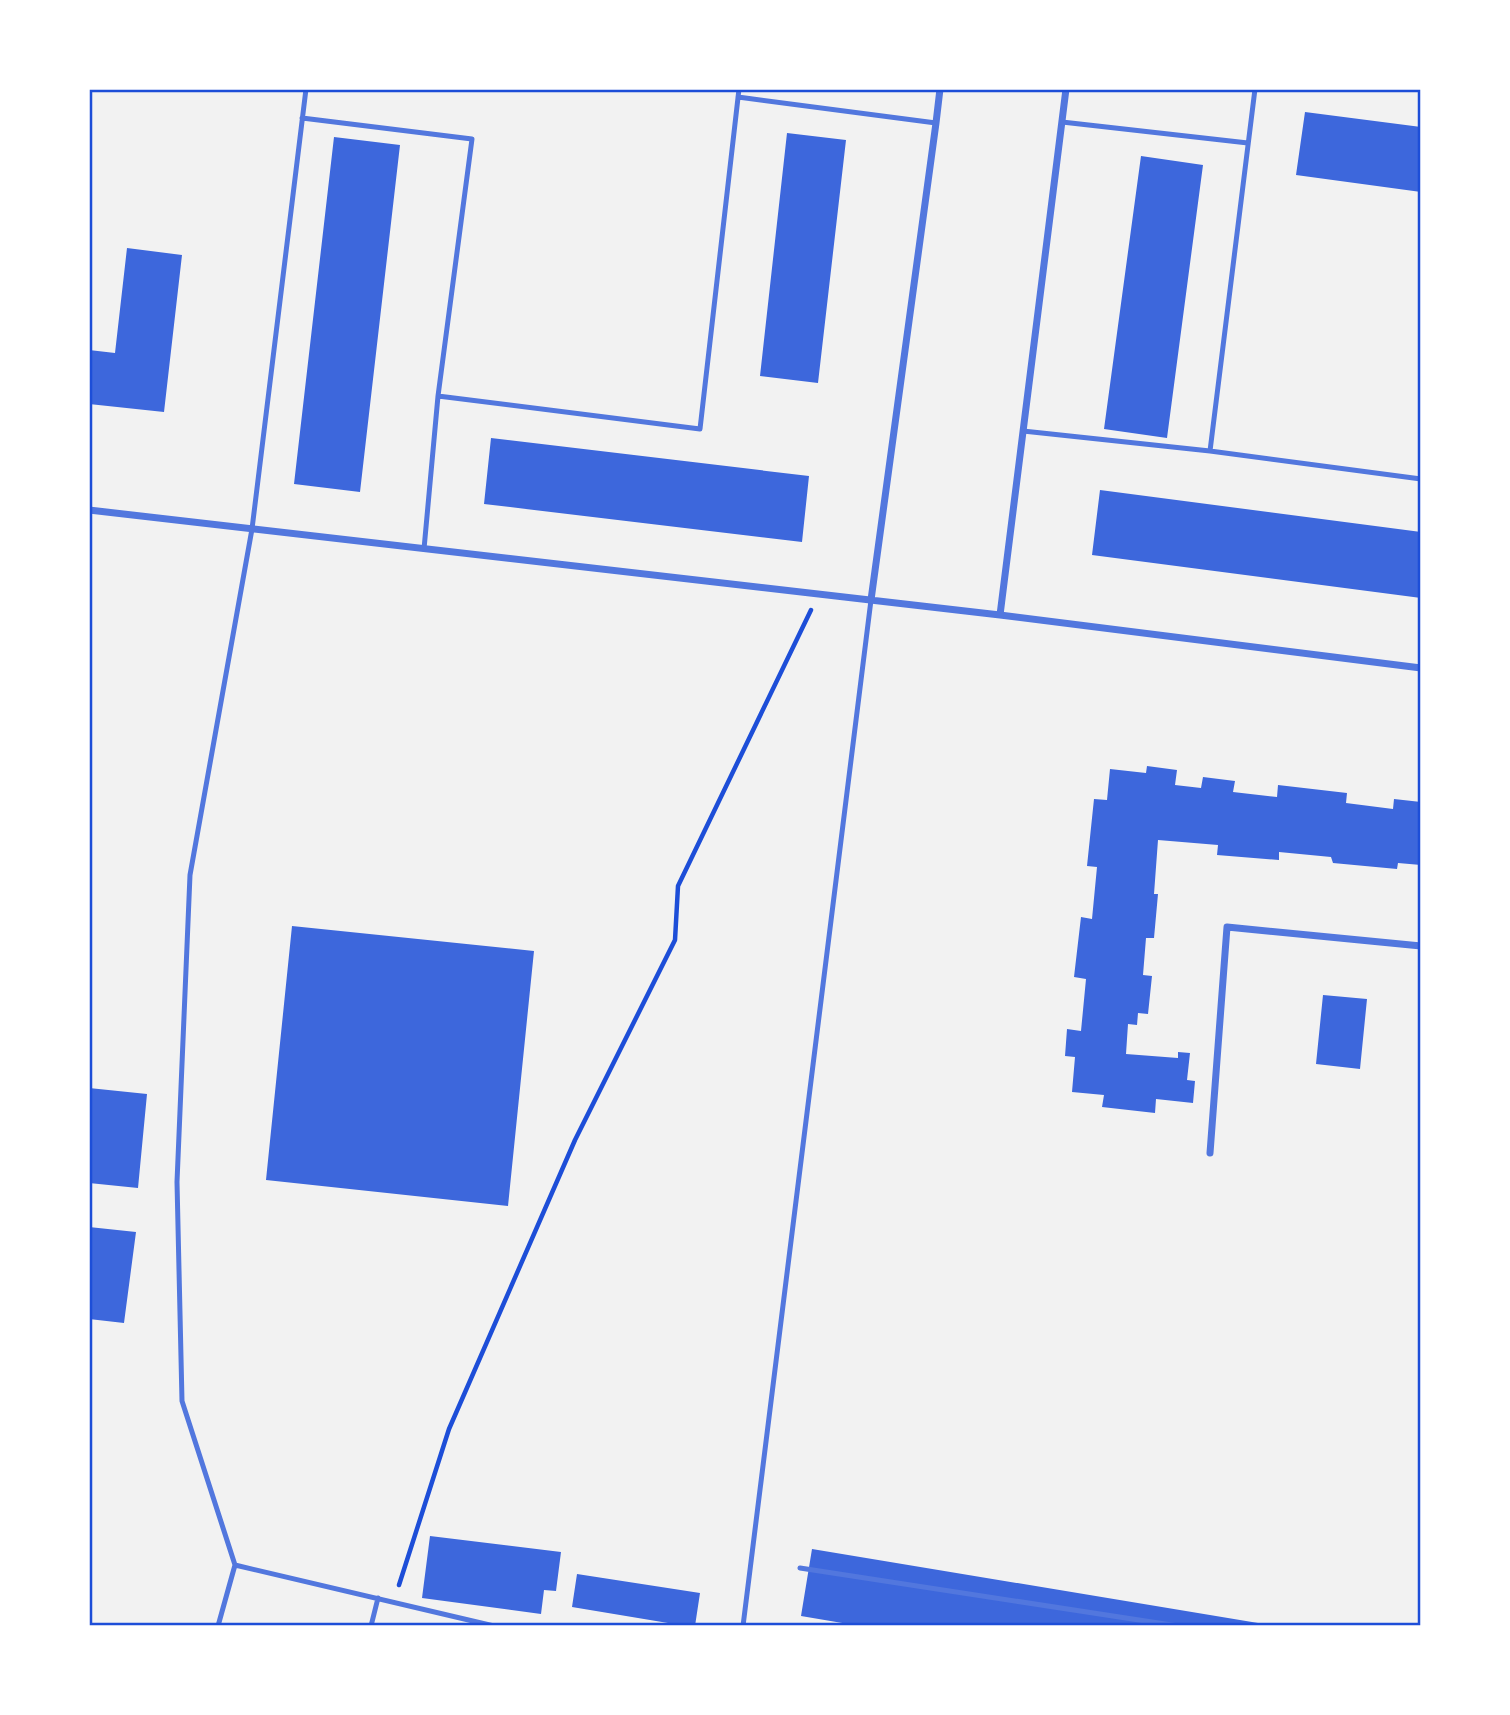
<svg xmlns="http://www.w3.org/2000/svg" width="1510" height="1715" viewBox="0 0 1510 1715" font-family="'Golos Text',sans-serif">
<rect width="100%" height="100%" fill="#f2f2f2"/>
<path fill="#3d67dc" d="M1305,112L1421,127V192L1296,175Z
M787,133L846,140L818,383L760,376Z
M334,137L400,145L360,492L294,484Z
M1141,156L1203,165L1167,438L1104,429Z
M127,248L182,255L164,412L89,404V350L115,353Z
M491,438L809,476L802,542L484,504Z
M1100,490L1421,532V598L1092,555Z
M1147,766L1177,770L1175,785L1201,788L1203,777L1235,781L1233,792L1277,797L1278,785L1347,793L1346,803L1393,809L1394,799L1421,802V865L1398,863L1397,869L1333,863L1331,857L1279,852V860L1217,855L1218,845L1158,840L1154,894H1158L1154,938H1146L1143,975L1152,976L1148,1014L1138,1013L1137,1025L1128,1024L1126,1054L1178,1058V1052L1190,1053L1187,1080L1195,1081L1193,1103L1156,1099L1155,1113L1102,1107L1104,1095L1072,1092L1075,1057L1065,1056L1067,1029L1081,1031L1086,979L1074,977L1081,917L1092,919L1097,867L1087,866L1094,799L1107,800L1110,769L1146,773Z
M292,926L534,951L508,1206L266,1180Z
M1323,995L1367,999L1360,1069L1316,1064Z
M89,1088L147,1094L138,1188L89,1183Z
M89,1227L136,1232L124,1323L89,1319Z
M430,1536L561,1552L556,1591L544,1590L541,1614L422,1598Z
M812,1549L1264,1624V1626H860L801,1616Z
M577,1574L700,1593L695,1626H686L572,1607Z"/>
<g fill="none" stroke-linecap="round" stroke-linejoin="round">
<path stroke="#1d4ed8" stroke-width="4.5" d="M399,1585L449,1429L575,1140L675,940L678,886L811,610"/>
<path stroke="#5277de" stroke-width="5" d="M306,89L252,529L190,875L177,1182L182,1401L235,1565L494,1626
M1255,89L1210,451L1421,479
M738,97L936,123
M302,118L472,139L438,396
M1062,122L1248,143
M1023,431L1210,451
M424,549L438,396L700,429L739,89
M800,1568L1178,1626
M218,1626L235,1565
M371,1626L378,1598
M743,1626L871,600"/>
<path stroke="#5277de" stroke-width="7" d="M89,510L1000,615L1421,668
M871,600L936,123L940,89
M1000,615L1066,89
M1210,1153L1227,927L1421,946"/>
</g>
<rect width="1510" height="1715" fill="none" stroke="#ffffff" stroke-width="182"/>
<rect x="91" y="91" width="1328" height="1533" fill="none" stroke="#1d4ed8" stroke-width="2.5"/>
</svg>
